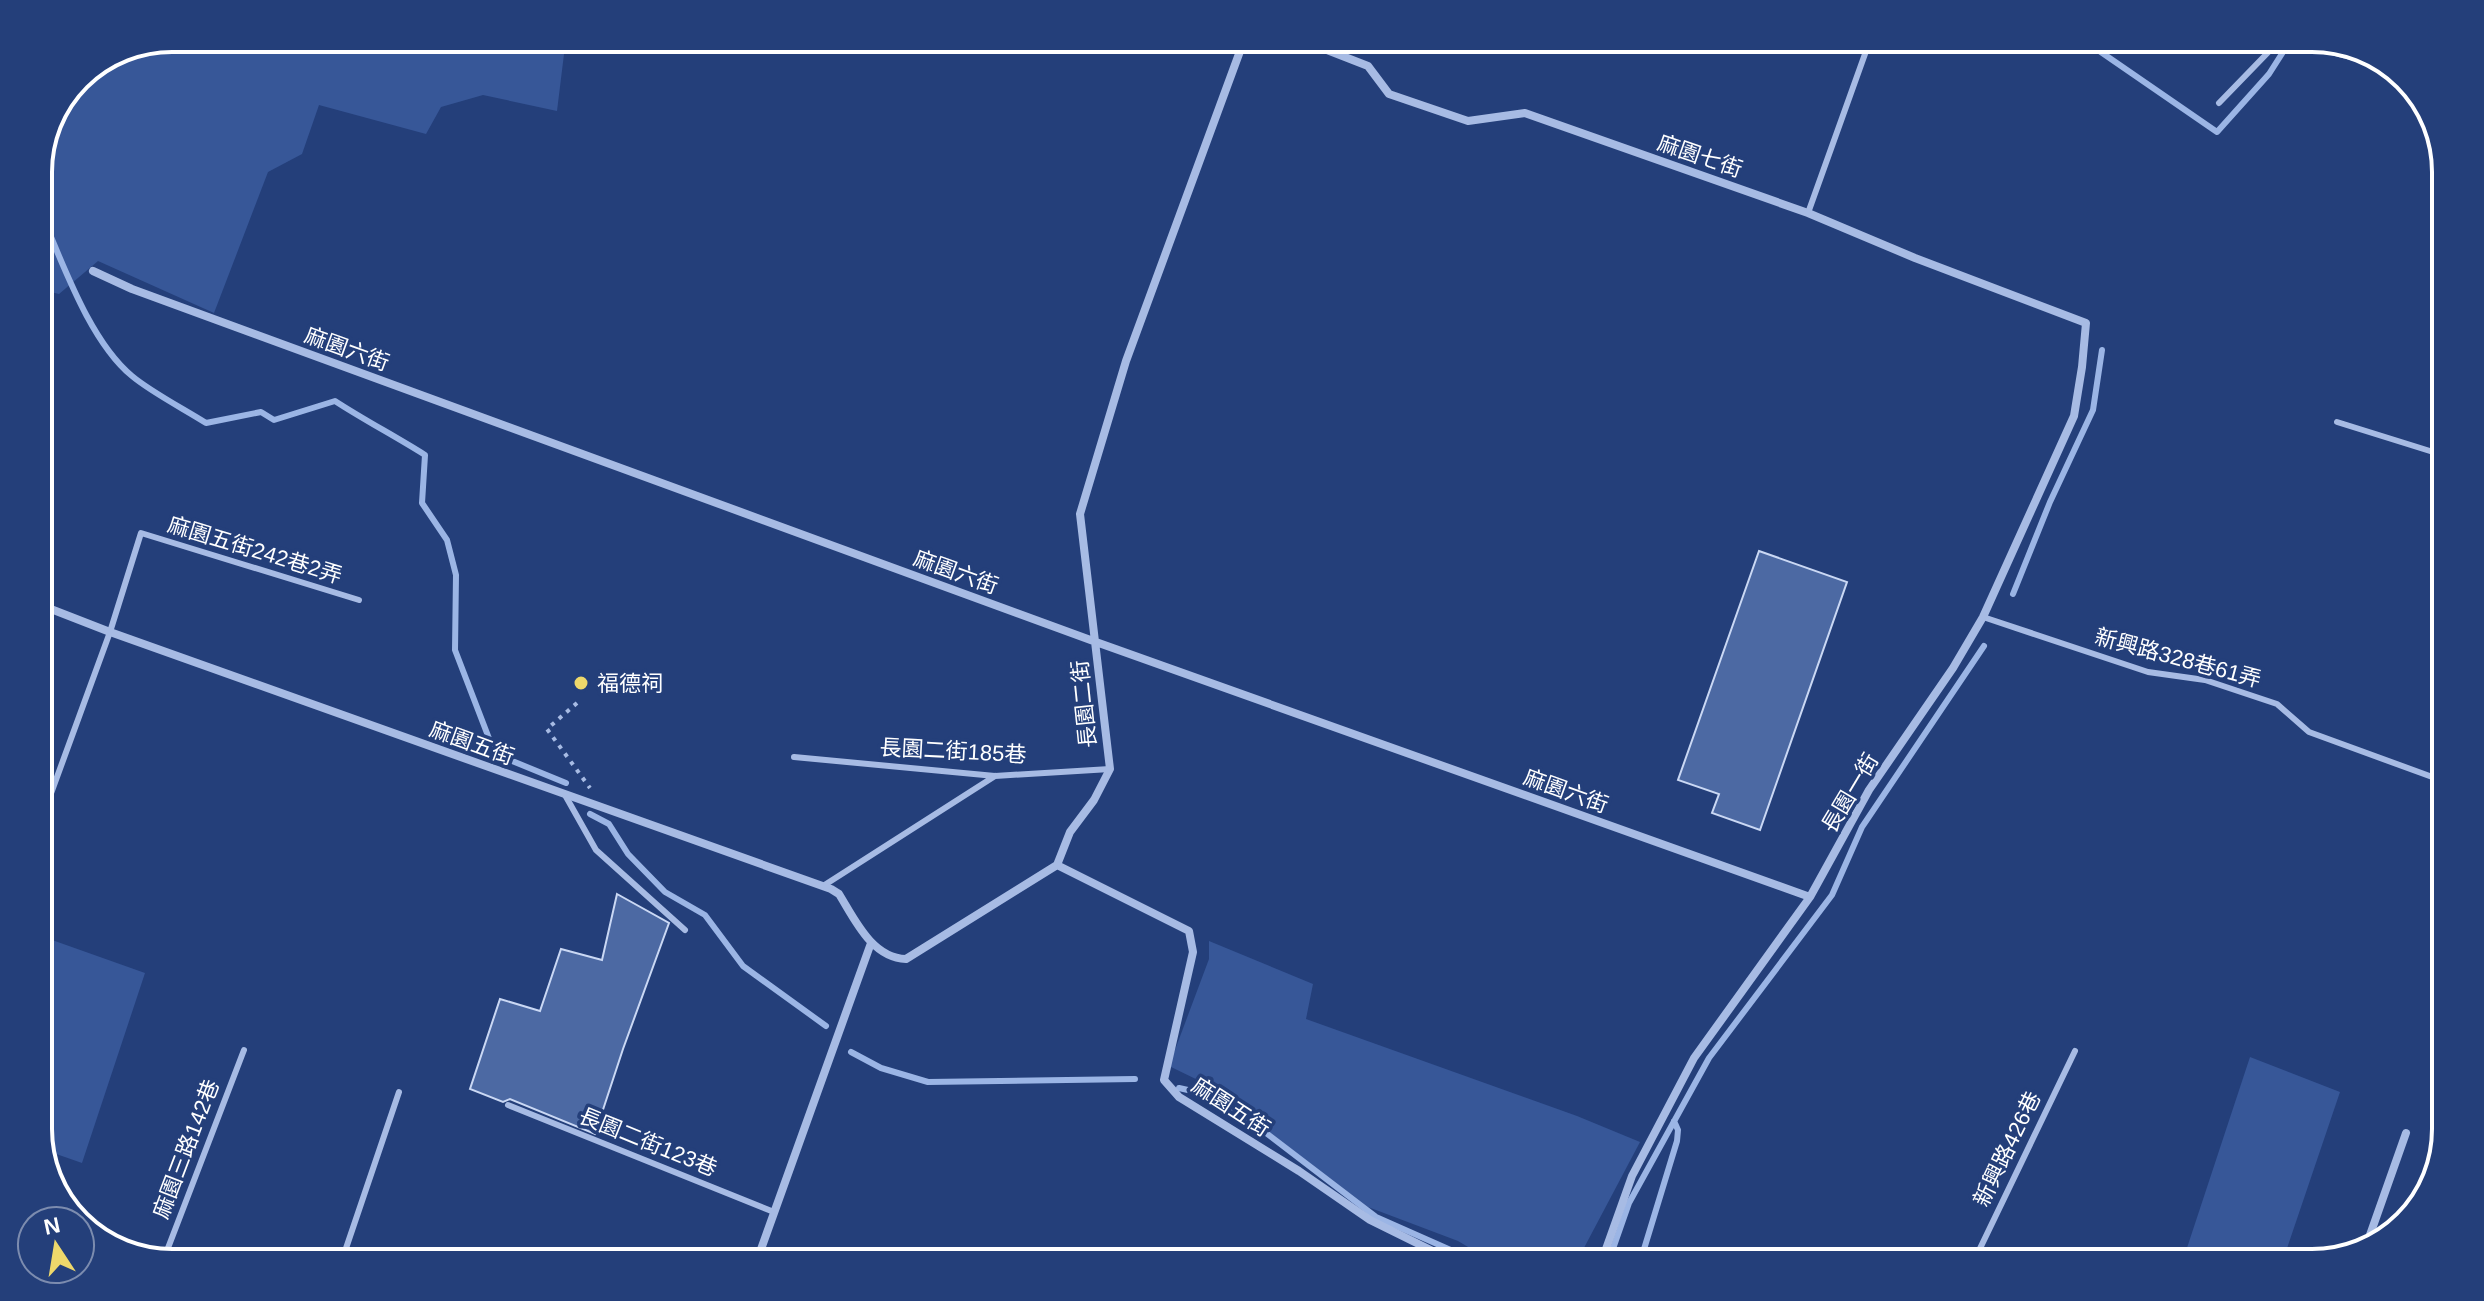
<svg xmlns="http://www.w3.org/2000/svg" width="2484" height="1301" viewBox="0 0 2484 1301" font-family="Arial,'Noto Sans TC',sans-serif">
<rect width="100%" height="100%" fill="#243f7a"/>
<path fill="#375798" d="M565,46L557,111L483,95L441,107L426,134L319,105L302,154L268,172L214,313L98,261L59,294L38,289V163L77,77L121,48Z
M38,935L145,973L82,1163L42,1149L38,1139Z
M1209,941L1313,984L1306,1019L1577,1116L1640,1142L1576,1263H1495L1458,1241L1368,1207L1204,1083L1169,1066L1209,959Z
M2250,1057L2340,1092L2282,1263H2182Z"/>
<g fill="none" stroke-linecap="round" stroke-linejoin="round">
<path stroke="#9bb5e5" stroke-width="6" d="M2073,39L2095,48L2217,132L2269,74L2290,41L2389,67
M38,225H46C66,272 92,343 132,376C151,392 184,409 206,423L261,412L274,420L335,401C364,420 395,436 425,455L422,503L447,540L456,575L455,650L495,754L566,783
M2013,594L2050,502L2093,410L2102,350
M590,814L609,824L628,854L665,892L705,915L743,966L826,1026
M851,1052L881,1068L928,1082L1135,1079
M1179,1088L1219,1097L1376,1217L1480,1263
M1608,1263L1629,1203L1709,1058L1832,895L1862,827L1984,646
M1642,1263L1641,1259L1677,1141L1678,1130L1674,1121"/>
</g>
<path fill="#4c69a3" stroke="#cad8f4" stroke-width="2" d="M1759,551L1847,582L1760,830L1712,813L1719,794L1678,780Z
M617,894L669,923L623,1049L595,1134L510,1099L503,1102L470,1089L500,999L540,1011L561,949L602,960Z"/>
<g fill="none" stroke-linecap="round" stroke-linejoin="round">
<path stroke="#a7bbe4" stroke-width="4" stroke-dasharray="4 6" stroke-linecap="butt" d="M577,703L547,729L590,788"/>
<path stroke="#a7bbe4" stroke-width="6" d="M2219,103L2282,38
M1808,213L1870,40
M38,394L47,370
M2337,422L2446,456
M1983,617L2148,672L2205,680L2277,704L2309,732L2446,782
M794,757L995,776L1110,769
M565,795L596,850L685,930
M38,829L110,632L141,533L359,600
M823,886L995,776
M508,1105L774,1212
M163,1261L244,1050
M341,1263L399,1092
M1973,1263L2075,1051"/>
<path stroke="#a7bbe4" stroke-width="8" d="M1309,43L1368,66L1389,94L1468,121L1525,113L1808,213L1915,258L2086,323L2082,367L2074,416L1983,617L1953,668L1869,790L1810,897L1694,1058L1632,1176L1601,1263
M93,271L132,289L1096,642L1810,897
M38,604L110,632L831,889L839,894C855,920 872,958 906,959L1057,865L1070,832L1094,800L1110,769L1080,514L1126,361L1243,43
M1057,865L1189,931L1193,952L1164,1080L1179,1097L1299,1171L1370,1220L1457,1263
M2365,1249L2406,1133
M756,1263L871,943"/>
</g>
<circle fill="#eed86b" stroke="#243f7a" stroke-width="3" cx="581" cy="683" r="8"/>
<g text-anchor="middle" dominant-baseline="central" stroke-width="7" stroke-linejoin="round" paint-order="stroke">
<g font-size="22" fill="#fff" stroke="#243f7a">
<text transform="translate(1700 156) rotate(19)">麻園七街</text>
<text transform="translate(347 349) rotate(20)">麻園六街</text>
<text transform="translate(255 550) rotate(17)">麻園五街242巷2弄</text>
<text transform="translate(956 572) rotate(20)">麻園六街</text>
<text transform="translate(2178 658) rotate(15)">新興路328巷61弄</text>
<text transform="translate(1084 704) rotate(-96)">長園二街</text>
<text transform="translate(472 743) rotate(20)">麻園五街</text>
<text transform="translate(953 751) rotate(3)">長園二街185巷</text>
<text transform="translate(1566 791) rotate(20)">麻園六街</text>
<text transform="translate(1850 793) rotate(-59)">長園一街</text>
<text transform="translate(1231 1107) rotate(33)">麻園五街</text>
<text transform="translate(648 1142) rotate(22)">長園二街123巷</text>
<text transform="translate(186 1149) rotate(-69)">麻園三路142巷</text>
<text transform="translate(2007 1149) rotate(-64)">新興路426巷</text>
</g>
<g font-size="22" fill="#fff" stroke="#243f7a" text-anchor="start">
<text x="597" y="683">福德祠</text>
</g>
</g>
<path d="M0 0H2484V1301H0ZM172 52H2312A120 120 0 0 1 2432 172V1129A120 120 0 0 1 2312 1249H172A120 120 0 0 1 52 1129V172A120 120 0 0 1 172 52Z" fill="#243f7a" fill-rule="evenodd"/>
<path fill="none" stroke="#fff" stroke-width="4" d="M172 52H2312A120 120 0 0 1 2432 172V1129A120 120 0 0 1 2312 1249H172A120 120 0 0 1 52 1129V172A120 120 0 0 1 172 52Z"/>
<g transform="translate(56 1245) rotate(348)"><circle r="38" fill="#243f7a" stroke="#7c8caf" stroke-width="2"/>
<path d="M0-6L14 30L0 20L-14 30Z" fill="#eed86b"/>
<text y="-12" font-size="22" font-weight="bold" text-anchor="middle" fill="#ffffff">N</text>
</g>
</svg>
